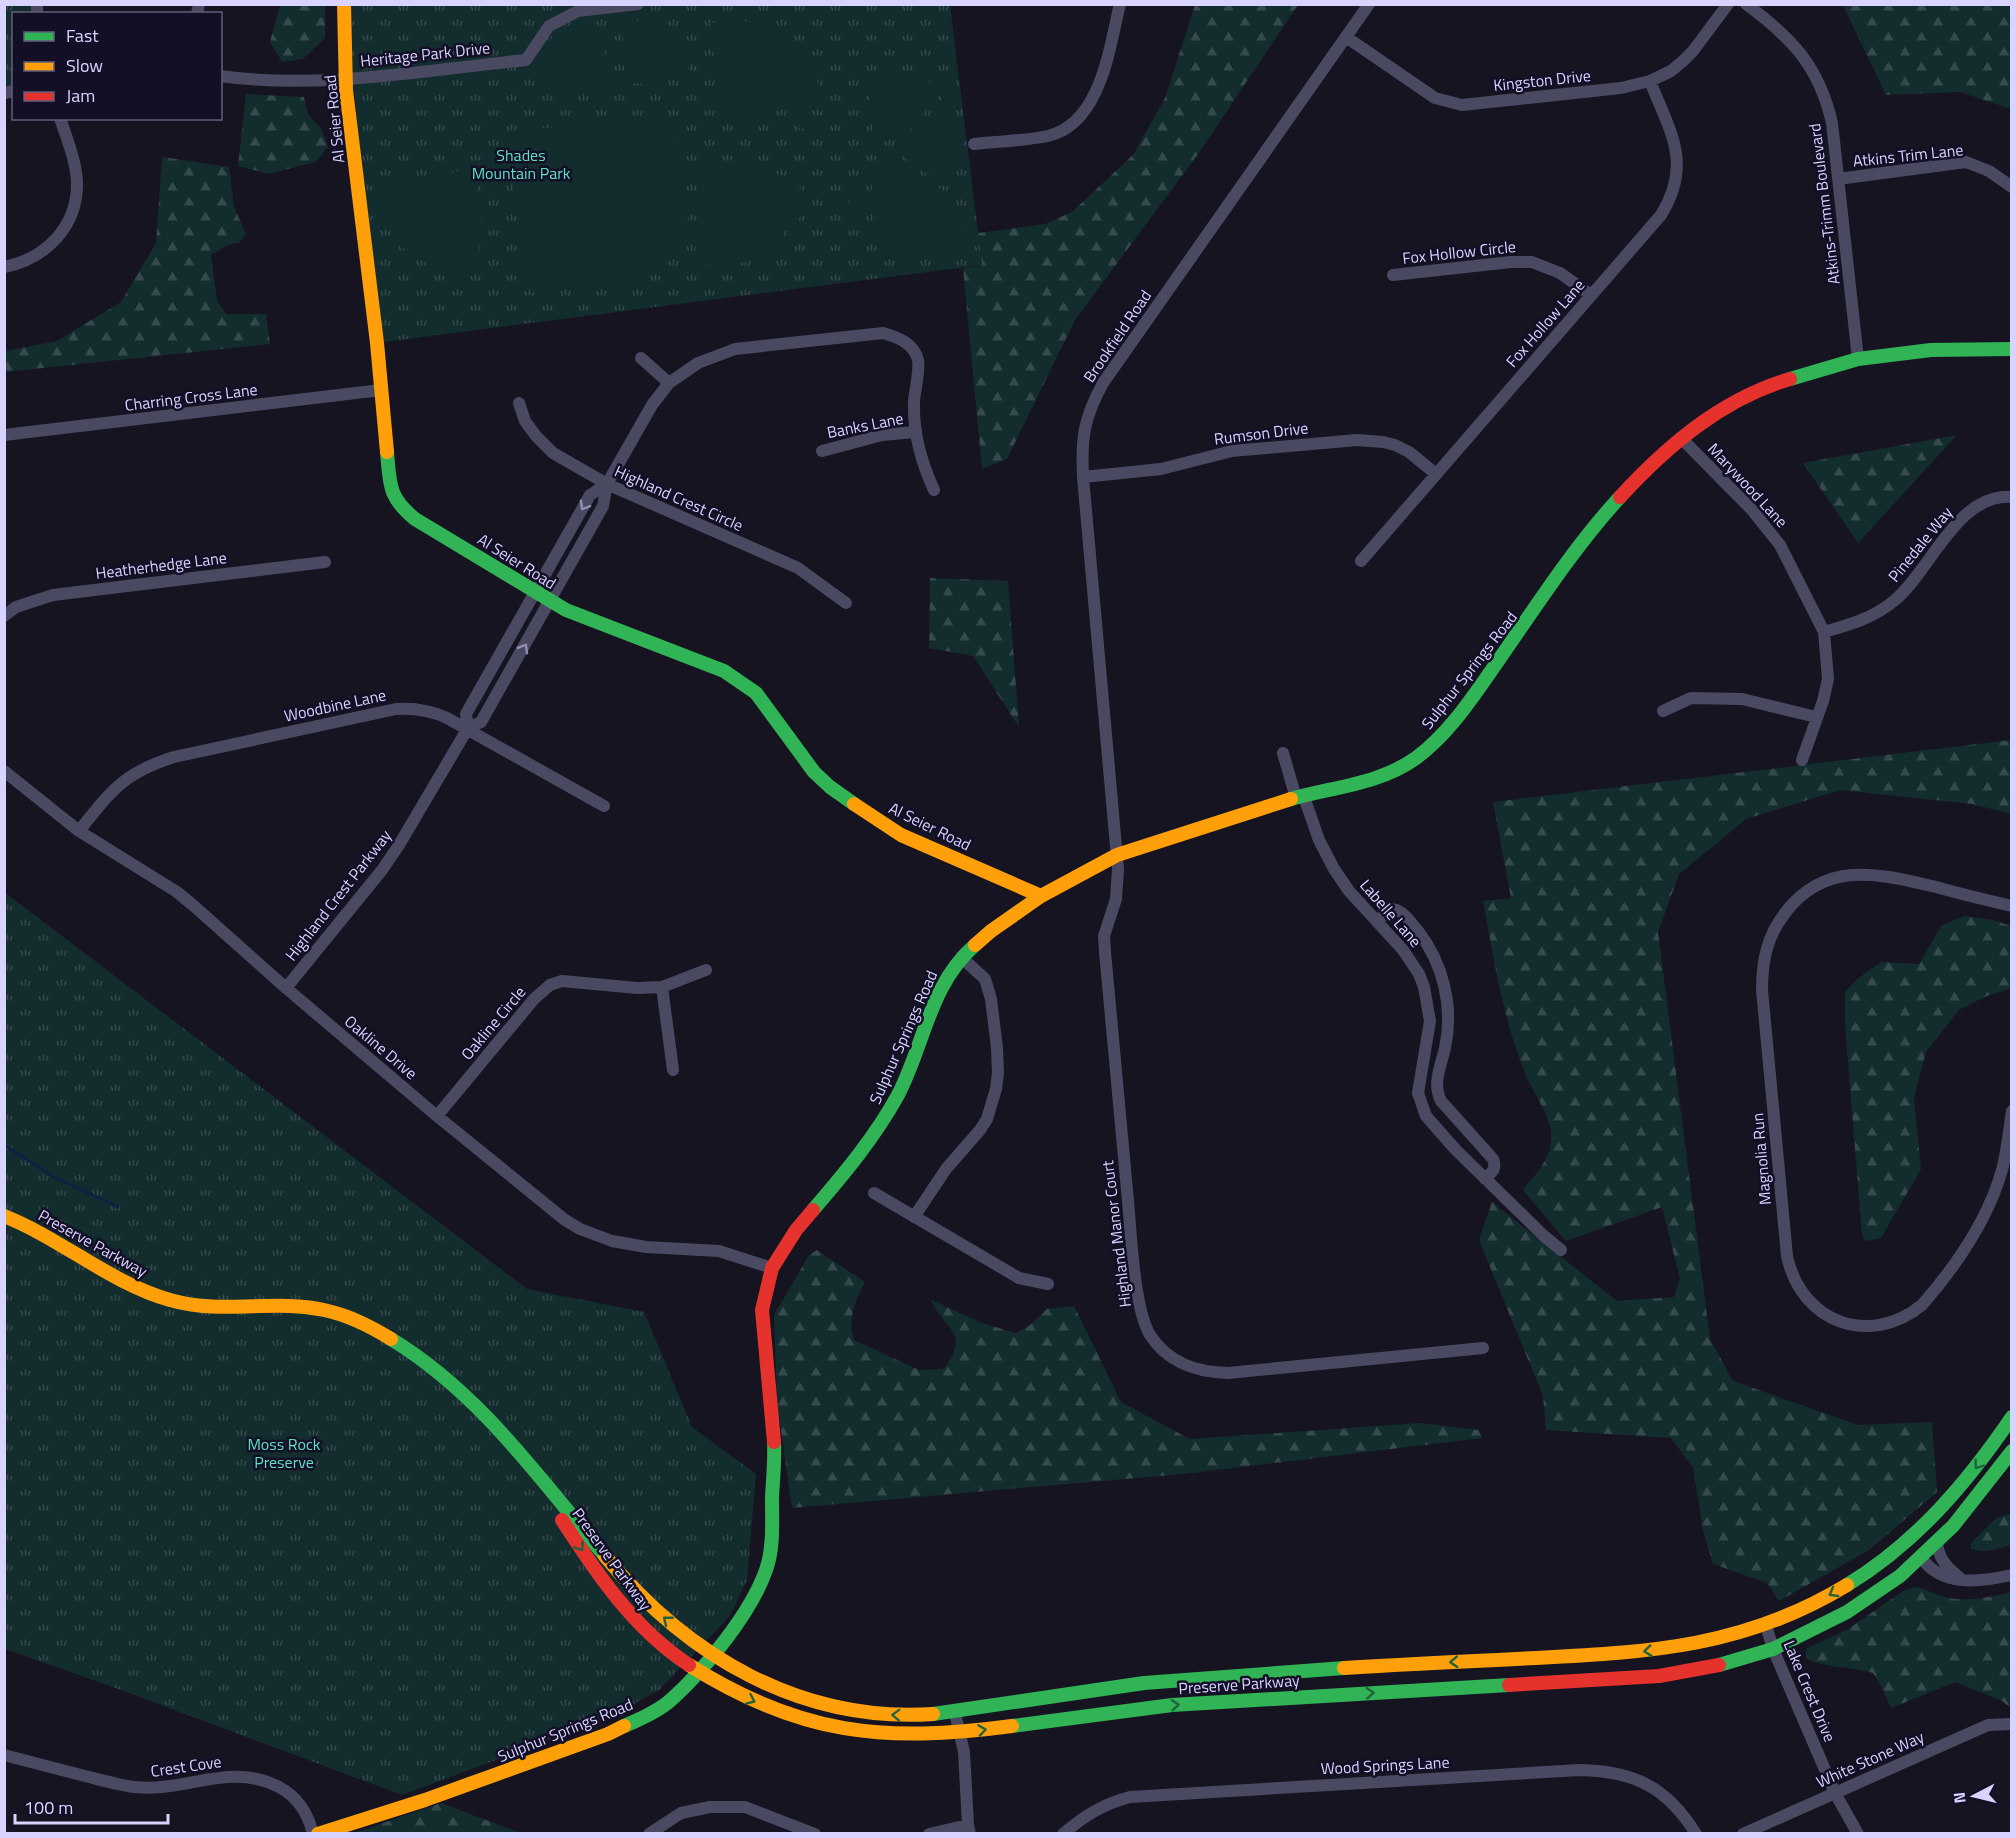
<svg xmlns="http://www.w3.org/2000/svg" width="2016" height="1838" viewBox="0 0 2016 1838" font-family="'Titillium Web',sans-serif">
<defs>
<pattern id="forest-firs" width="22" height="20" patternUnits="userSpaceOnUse" patternTransform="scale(1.5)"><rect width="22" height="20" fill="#132c2d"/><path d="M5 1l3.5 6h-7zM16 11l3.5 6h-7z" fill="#354a4c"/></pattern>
<pattern id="park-tufts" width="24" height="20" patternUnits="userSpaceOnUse" patternTransform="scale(1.5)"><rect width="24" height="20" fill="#132c2d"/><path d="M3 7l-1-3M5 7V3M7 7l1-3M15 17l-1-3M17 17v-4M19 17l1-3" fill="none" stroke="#354a4c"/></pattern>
</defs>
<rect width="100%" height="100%" fill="#161421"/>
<path fill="url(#forest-firs)" d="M280,5H325V38L303,59L282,62L270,42Z
M1195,5H1298L1198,154L1075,320L1007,459L982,469L963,268L982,265L978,233L1045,224L1072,212L1133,155L1165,98Z
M1843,5H2011V109L1960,92L1886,95Z
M246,94L304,97L308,114L322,130L328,147L316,162L268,174L238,166Z
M162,157L229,167L234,207L246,234L240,242L228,245L211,255L217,300L226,314H266L270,344L5,372V351L57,341L121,302L156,243Z
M1957,435L1858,543L1803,463Z
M930,578L1008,581L1019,727L973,656L929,648Z
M2011,740V814L1972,804L1840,790L1746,819L1679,874L1658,932L1710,1339L1733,1381L1858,1425L1932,1422L1937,1492L1869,1550L1779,1601L1767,1583L1713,1564L1703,1530L1693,1468L1671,1438L1546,1430L1543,1396L1479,1240L1492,1202L1617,1301L1674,1297L1680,1279L1662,1207L1566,1241L1523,1190C1532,1178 1547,1163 1550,1148C1556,1119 1536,1100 1526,1075C1503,1020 1494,960 1483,901L1511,898L1493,802Z
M1964,916L1993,920L2011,926V989L1989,995L1959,1010L1926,1052L1914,1098L1921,1169L1881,1238L1866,1241L1862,1236L1845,1025V992L1857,979L1881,962L1919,964L1941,926Z
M817,1250L865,1282C855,1300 847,1321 854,1340L919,1370L944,1369C971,1330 945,1332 931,1300L982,1323L1015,1333L1029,1326L1047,1309L1074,1306L1121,1402L1190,1439L1420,1423L1478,1430L1483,1438L1183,1474L792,1508L777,1402L774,1315L809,1255Z
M2011,1513V1545C1999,1548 1983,1555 1971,1548V1543L1996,1518Z
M1917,1587C1928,1590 1939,1596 1949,1598C1970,1602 1991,1597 2011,1592V1708L2002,1701L1955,1682L1891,1708L1881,1686L1873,1673C1850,1666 1826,1669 1806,1658V1649L1848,1629L1905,1590Z
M441,1803L521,1833L351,1834Z"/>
<path fill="url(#park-tufts)" d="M4,5H32V13L14,14L13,85L4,87Z
M346,5H950L982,265L377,343Z
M4,892L527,1289L644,1312L692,1427L756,1474L747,1580L730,1616L659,1690L611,1717L402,1795L110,1686L5,1649Z"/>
<path fill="#132c2d" d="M623,19C633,21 647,20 657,25C676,35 683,53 690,72L655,83L629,84L623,55Z
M740,20C776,25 806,39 816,77C819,86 821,92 819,100L723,122L710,23Z
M597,24L606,57L608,87L579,91L543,90C544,80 542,71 542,61C541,32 574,26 597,24Z
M946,78L950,104L943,105L938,79Z
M897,79H929C936,114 908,142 874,141L869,88L878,81Z
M938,107C944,113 950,118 955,125C971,147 963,170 944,186L897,152Z
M801,113L830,118L828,133L799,128Z
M584,123H650L676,127L689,226L644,280L539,292L514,193L515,170L511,133Z
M705,164L741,168L801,179C797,222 774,263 727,265C716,266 704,266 695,262L699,173Z
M893,167C933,174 966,203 968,245L962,250L878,258L870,168Z
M476,169L480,212L479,272C454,274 413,263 397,242C386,226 382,208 377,189L388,181Z
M861,195L864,219L851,220L849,196Z
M798,208L803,210L792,235L786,233Z
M519,221L528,254L521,255L513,223Z
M530,259L537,291L531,293L523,261Z"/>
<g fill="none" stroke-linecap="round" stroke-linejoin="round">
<path stroke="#0d2144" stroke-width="3" d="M4,1145L54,1177L118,1207"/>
<path stroke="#4a4962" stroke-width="12" d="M37,4V14
M1369,4L1103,383C1084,418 1081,437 1083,477L1118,869L1116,899L1104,936L1105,952C1113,1035 1120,1118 1128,1201C1131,1234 1134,1308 1150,1335C1168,1363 1196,1372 1228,1373L1483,1348
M1746,4C1792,38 1819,66 1832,123L1858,359
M197,14L199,4
M1346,37L1435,98L1462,105L1621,88L1650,81L1671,71L1683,61L1693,51L1728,4
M220,76C320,90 426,70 526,60L549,26L578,11L638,4
M4,93L14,91
M974,144C998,141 1025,141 1048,136C1101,123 1109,49 1120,4
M1838,179L1966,162L1989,171L2012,187
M4,267C46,259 78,226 77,182C76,161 67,139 60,118
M1393,275L1511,262H1532L1560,273L1591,295
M641,358L669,383
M519,403L525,421L536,436L553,453L607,484L798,568L846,603
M4,435L381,390
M1681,438L1752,510L1780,545L1824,632L1828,679L1823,701L1802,760
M822,451L882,435L915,432
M1083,477L1161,469L1232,451L1357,440L1383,442L1395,445L1409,452L1436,474
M607,484L652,405L669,383L698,363L735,349L883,333C897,337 914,343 918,360C920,370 915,390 914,401C913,433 921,462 934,490
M1361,561L1661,215C1693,163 1670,132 1650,81
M4,616L16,607L53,595L325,562
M1824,632C1849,625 1874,618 1895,600C1931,570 1957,493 2012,497
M1663,711L1691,698L1742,699L1816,717
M1283,753L1296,798
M4,771L79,831L177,892L194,906L286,988L437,1116L565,1220L580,1229L612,1241L646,1247L719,1251L772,1268
M1304,797L1319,840L1334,869L1349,891L1403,950L1419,974L1424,987L1430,1021L1418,1093L1426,1116L1455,1149L1544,1236L1561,1250
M79,831C111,791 123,773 174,757L396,709C415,708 430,710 447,718L604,806
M2012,906C1986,900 1961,894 1936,887C1880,874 1826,859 1785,913C1767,936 1762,961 1762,990L1787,1256C1801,1322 1869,1348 1922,1305C1956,1266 1988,1220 2002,1170C2007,1151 2009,1131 2012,1111
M1377,922L1390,909C1403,909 1410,922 1418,931C1443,963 1454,1007 1445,1048C1441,1066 1432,1083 1441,1101L1493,1159C1497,1169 1492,1172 1485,1179
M662,987L673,1070
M286,988L382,870L399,845L468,728L481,722L603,506L607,484L590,495L466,714L468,728
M437,1116L534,999L550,985L562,981L637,988L662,987L706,970
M874,1193L1019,1278L1048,1284
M914,1217L946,1169L980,1130L987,1119L996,1089L998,1073L997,1048L991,999L985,979L961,957
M1937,1541C1938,1559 1947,1567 1960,1578
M1920,1556C1941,1588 1980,1582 2012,1575
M1766,1625L1773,1649L1835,1793L1858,1834
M955,1713L964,1752L968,1825L970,1834
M4,1755C31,1762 58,1769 85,1776C101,1780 118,1785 134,1787C186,1793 229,1761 279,1787C298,1797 308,1813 313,1834
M649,1834L681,1813L710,1807H745L815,1834
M929,1834L968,1825
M1063,1834C1084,1816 1103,1804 1130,1797L1580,1770C1634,1771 1667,1787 1696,1834
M1743,1834L1988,1725L2012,1724"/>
<path stroke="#30b455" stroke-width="14" d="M1790,379L1858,359L1931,350L2012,349
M387,452C390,485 388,497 415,519L566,610L724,671L756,693L814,772L830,787L854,804
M1291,799C1333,787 1380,784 1416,758C1450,733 1474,695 1498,661C1537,605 1574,547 1620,497
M813,1210C844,1174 875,1137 898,1095C925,1043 929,985 975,945
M391,1339C480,1393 539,1478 605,1556
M1847,1585C1916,1543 1967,1483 2012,1417
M1719,1665L1773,1649L1847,1612L1900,1576L1953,1526L2012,1451
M933,1714L1144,1683L1344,1668
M624,1726C641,1719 659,1711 672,1699C706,1668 751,1613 766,1570C774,1548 772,1520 772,1497C773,1479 775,1460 774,1442
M1012,1726L1172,1705L1509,1685"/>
<path stroke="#ff9f0a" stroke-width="14" d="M344,4L346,90L377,343L387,452
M854,804L901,835L1041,896
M975,945L991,931L1041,896L1117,855L1291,799
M4,1216C62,1239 110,1283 170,1300C223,1315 273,1299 324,1310C348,1315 370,1326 391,1339
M605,1556C687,1656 801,1723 933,1714
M689,1665C800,1735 884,1743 1012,1726
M1344,1668C1408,1664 1472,1661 1536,1658C1652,1652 1745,1647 1847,1585
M318,1834L425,1800L608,1734L624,1726"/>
<path stroke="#e5322d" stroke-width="14" d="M1620,497C1668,445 1722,399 1790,379
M774,1442L762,1310L772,1268L796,1230L813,1210
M562,1520C597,1574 634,1629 689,1665
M1509,1685L1659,1676L1719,1665"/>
</g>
<defs><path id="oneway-chevron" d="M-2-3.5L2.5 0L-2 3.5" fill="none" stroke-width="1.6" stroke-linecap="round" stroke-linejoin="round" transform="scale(1.5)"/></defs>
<g stroke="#928eb0">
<use href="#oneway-chevron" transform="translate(584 506) rotate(120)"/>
<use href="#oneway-chevron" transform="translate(524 648) rotate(-60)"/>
</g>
<g stroke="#22623e">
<use href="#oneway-chevron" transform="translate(1978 1465) rotate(126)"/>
<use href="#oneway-chevron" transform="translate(580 1547) rotate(56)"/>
<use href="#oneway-chevron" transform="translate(1833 1593) rotate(150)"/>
<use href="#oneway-chevron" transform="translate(667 1620) rotate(-141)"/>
<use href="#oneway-chevron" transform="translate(1648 1651) rotate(173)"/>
<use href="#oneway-chevron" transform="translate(1454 1662) rotate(177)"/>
<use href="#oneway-chevron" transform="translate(1370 1693) rotate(-4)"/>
<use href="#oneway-chevron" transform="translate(751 1700) rotate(24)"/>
<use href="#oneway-chevron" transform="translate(1175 1705) rotate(-5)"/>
<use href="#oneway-chevron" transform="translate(896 1715) rotate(-178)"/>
<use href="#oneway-chevron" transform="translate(982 1730) rotate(-8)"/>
</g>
<g text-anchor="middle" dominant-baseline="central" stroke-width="5" stroke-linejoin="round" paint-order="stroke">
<g font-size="16" fill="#d9d4ff" stroke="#130f26">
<text transform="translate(425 54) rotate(-6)">Heritage Park Drive</text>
<text transform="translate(1542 80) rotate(-6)">Kingston Drive</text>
<text transform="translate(334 119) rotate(-96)">Al Seier Road</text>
<text transform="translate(1908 155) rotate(-6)">Atkins Trim Lane</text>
<text transform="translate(1824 204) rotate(-97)">Atkins-Trimm Boulevard</text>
<text transform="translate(1459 252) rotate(-6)">Fox Hollow Circle</text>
<text transform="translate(1545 323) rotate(-49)">Fox Hollow Lane</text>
<text transform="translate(1117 336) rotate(-56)">Brookfield Road</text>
<text transform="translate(191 397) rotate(-7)">Charring Cross Lane</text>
<text transform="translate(865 425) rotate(-11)">Banks Lane</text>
<text transform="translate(1261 433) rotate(-7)">Rumson Drive</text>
<text transform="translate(1748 485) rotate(47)">Marywood Lane</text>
<text transform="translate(679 498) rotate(24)">Highland Crest Circle</text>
<text transform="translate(1920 544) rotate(-51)">Pinedale Way</text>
<text transform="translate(517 561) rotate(32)">Al Seier Road</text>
<text transform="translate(161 565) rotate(-7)">Heatherhedge Lane</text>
<text transform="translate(1469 670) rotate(-52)">Sulphur Springs Road</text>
<text transform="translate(335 705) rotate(-12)">Woodbine Lane</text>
<text transform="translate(930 826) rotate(26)">Al Seier Road</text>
<text transform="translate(338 895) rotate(-52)">Highland Crest Parkway</text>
<text transform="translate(1391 913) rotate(49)">Labelle Lane</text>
<text transform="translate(493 1023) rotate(-50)">Oakline Circle</text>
<text transform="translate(903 1037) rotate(-66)">Sulphur Springs Road</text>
<text transform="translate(381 1047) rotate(40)">Oakline Drive</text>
<text transform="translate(1761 1159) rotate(-95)">Magnolia Run</text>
<text transform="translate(1116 1234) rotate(-97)">Highland Manor Court</text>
<text transform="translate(93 1243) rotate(29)">Preserve Parkway</text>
<text transform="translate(612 1559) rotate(54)">Preserve Parkway</text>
<text transform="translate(1239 1684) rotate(-4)">Preserve Parkway</text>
<text transform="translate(1810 1691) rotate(67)">Lake Crest Drive</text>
<text transform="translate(565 1730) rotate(-22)">Sulphur Springs Road</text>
<text transform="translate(1870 1759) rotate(-24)">White Stone Way</text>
<text transform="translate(1385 1765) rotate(-3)">Wood Springs Lane</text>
<text transform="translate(186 1766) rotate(-8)">Crest Cove</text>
</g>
<g font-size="16" fill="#5fe0c0" stroke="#130f26">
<text x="521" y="155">Shades<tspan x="521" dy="18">Mountain Park</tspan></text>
<text x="284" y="1444">Moss Rock<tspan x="284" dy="18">Preserve</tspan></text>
</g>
</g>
<rect width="2016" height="1838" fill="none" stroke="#d9d4ff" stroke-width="12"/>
<rect x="12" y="12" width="210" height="108" fill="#130f26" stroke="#625e7d" stroke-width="1.5"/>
<rect x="24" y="32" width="30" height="9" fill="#30b455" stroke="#625e7d" stroke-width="1.5"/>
<text x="66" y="42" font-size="18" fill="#d9d4ff">Fast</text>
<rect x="24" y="62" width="30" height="9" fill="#ff9f0a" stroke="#625e7d" stroke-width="1.5"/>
<text x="66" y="72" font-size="18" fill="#d9d4ff">Slow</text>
<rect x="24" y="92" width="30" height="9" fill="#e5322d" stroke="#625e7d" stroke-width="1.5"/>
<text x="66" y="102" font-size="18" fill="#d9d4ff">Jam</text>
<g transform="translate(1974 1796) rotate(263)" stroke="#130f26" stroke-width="4.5" paint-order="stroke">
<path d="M0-4.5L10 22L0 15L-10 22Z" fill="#d9d4ff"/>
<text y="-9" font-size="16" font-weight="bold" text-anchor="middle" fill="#d9d4ff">N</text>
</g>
<path d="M15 1814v9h153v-9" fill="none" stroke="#d9d4ff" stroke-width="3"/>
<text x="24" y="1814" font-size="18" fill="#d9d4ff" stroke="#130f26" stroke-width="4.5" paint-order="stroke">100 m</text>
</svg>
